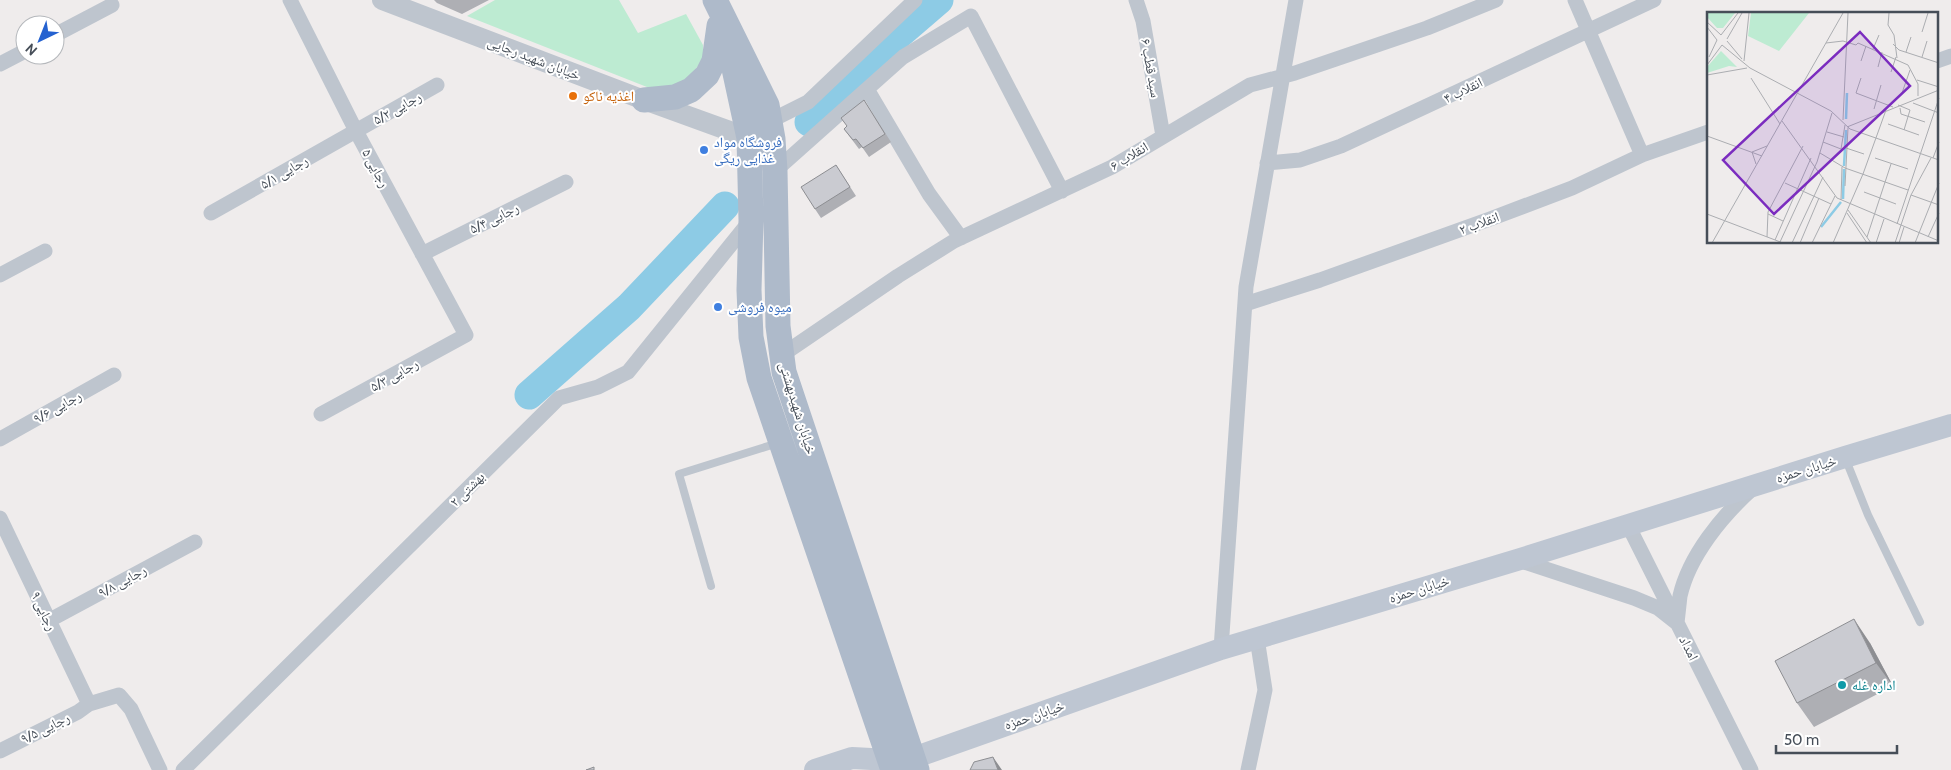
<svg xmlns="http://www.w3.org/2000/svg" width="1951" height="770" viewBox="0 0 1951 770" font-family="Cabin,'Noto Naskh Arabic',sans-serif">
<rect width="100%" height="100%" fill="#efecec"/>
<path fill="#bdebd2" d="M495,0H619L638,33L686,14L703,45V60L684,83L652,89L467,16Z"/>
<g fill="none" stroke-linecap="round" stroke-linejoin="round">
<path stroke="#8dcbe5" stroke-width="29" d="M809,122L882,49L939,0
M529,395L629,307L725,206"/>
<path stroke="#bec5ce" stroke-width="8" d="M1846,460L1868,515L1920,622
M711,586L679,474L778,443"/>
<path stroke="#bec5ce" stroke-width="15" d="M290,0L356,131L466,335L321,414
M1136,0L1143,21L1163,136
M1575,0L1642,155
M55,35L112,5
M1937,61L1951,56
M0,64L25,51
M867,89L929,194L961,238
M770,121L808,102L915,0
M1267,163L1300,160L1341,146L1654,0
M775,171L903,57L971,16L1062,191
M211,213L437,85
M422,254L566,182
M0,275L45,251
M1245,304L1320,280L1490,219L1572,188L1642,155L1708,132
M782,355L898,276L954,241L1112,167L1250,85L1295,73L1427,28L1496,0
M0,439L114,375
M0,518L89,704
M1628,525L1751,770
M1518,560L1634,598L1658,608L1677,623C1678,614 1679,605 1680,596C1689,556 1722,516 1752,489
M48,621L195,542
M1221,649L1246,287L1296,0
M0,751L78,712L89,704L119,695L131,709L160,770
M183,770L559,398L598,387L628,372L750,221
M1248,770L1265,690L1257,638"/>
<path stroke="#bec5ce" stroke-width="20" d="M382,0L644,100L749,138H761"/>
<path stroke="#bec6d2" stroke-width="22" d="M815,770L852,758L890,760L913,758L1221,649L1517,560L1845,457L1951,425"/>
<path stroke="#aebaca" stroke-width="25" d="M715,0L767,105L773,139L775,171L778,326L784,372L917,770
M730,50L749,138L751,220L749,290L751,337L759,378L893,770
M644,100L675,97L691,90L707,75L714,61L719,26"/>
</g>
<path fill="#aeafb4" d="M434,0H489L462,14L437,3Z
M864,100L891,142L869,157L862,147L859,149L844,129L847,127Z
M836,165L856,196L821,218L815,209Z
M1870,643L1893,686L1814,727L1797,703Z"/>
<path fill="#8d8e92" d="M1854,619L1870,643L1893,686L1876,663Z
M993,757L1002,770H998Z"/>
<path fill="#cacbd1" stroke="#8d8e92" d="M864,100L885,134L863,148L856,139L853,140L844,129L847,126L841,118Z
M836,165L850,187L815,209L801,187Z
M1854,619L1876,663L1797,703L1775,661Z
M993,757L998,770H970L974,762Z
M594,767V770H586Z"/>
<circle fill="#e8710a" stroke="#fff" stroke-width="2" cx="573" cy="96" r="5"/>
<g fill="#3f7fe0" stroke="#fff" stroke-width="2">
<circle cx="704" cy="150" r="5"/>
<circle cx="718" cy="307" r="5"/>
</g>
<circle fill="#0f9aa8" stroke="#fff" stroke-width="2" cx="1842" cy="685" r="5"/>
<g text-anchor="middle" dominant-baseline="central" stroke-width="4" stroke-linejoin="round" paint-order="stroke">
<g font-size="14" fill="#464e58" stroke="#fff">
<text transform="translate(534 58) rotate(21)">خیابان شهید رجایی</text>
<text transform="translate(1151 68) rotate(80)">سید قطب ۶</text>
<text transform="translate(1463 90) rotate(-26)">انقلاب ۴</text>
<text transform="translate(397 108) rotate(-29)">رجایی ۵/۲</text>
<text transform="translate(1129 156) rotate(-31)">انقلاب ۶</text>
<text transform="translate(376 168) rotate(62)">رجایی ۵</text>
<text transform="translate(284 172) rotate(-30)">رجایی ۵/۱</text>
<text transform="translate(494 218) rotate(-26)">رجایی ۵/۴</text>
<text transform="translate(1479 223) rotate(-20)">انقلاب ۲</text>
<text transform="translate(394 375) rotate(-29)">رجایی ۵/۳</text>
<text transform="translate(57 407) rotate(-29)">رجایی ۹/۶</text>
<text transform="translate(798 408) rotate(73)">خیابان شهیدبهشتی</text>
<text transform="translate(1806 469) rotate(-17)">خیابان حمزه</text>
<text transform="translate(467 489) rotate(-45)">بهشتی ۲</text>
<text transform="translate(122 581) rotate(-28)">رجایی ۹/۸</text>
<text transform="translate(1419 589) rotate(-17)">خیابان حمزه</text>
<text transform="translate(44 611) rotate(65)">رجایی ۹</text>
<text transform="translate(1689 648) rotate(63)">امداد</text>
<text transform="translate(1034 715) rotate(-19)">خیابان حمزه</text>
<text transform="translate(45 728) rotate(-26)">رجایی ۹/۵</text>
</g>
<g font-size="14" fill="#c56008" stroke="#fff" text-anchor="start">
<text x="583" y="96">اغذیه ناکو</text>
</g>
<g font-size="14" fill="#366cbe" stroke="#fff" text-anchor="start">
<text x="714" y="142">فروشگاه مواد<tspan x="714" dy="16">غذایی ریگی</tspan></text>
<text x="728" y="307">میوه فروشی</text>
</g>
<g font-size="14" fill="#0d838f" stroke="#fff" text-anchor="start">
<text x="1852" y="685">اداره غله</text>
</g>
</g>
<g transform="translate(1707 12)">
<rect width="231" height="231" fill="#efecec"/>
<path d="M0,1H28L16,16H10L0,5ZM44,1H102L72,39L41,24ZM14,39L30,55L22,54L0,61V55Z" fill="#bdebd2"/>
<path fill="none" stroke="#8dcbe5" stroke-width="2.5" d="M139,107L140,81M137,154L139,118M136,187L137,157M114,215L134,190"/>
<path fill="none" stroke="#abadb1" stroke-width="1" d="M182,1L181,13L187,23L190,46M0,10L14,23M0,15L10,28L2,45M215,20L221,1M14,23L31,1M20,27L35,1M20,29L35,47M119,31L136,29L149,33L151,31M151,31L201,53L211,72V84M186,32L192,38L232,51M166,37L172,23M199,40L204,25M215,45L220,29M37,49L42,1M154,49L159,34M0,53L15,33L43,56L124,99L143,117L232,148M171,55L175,40M184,60L189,45M0,63L40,56M44,66L73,112M154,66L149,81L186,95M210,68L232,75M195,81L203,58M206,91L232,101M191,93L203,98L197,118M193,96L194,102L218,110M167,97L174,73M136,108L141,1M75,109L130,186L232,229M181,112L212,123M140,115L232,78M120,120L137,125M0,124L55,144M116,130L134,137L138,113M139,136L157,142M113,141L138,156L201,178M168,146L201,157M226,146L232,130M49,152L45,140L60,134M78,171L124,192M138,174L141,116M157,180L189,192M204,183L232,193M134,188L135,155M141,198L164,231M140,201L160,231M0,202L76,231M61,202L76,209M190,212L232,86M60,225L61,200L96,134M160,225L184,152M221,225L232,201M68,228L104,146M73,230L110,150L125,101M5,231L136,1M85,231L116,165M93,231L112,186M105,231L128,184M126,231L156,162L179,98M169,231L177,207M188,231L204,183L224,146M192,231L197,215M208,231L232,171"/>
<path fill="#7b2cbf" fill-opacity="0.15" stroke="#7b2cbf" stroke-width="2.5" d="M153,20L203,74L67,202L16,148Z"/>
<rect width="231" height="231" fill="none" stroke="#464e58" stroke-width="2.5"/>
</g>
<g transform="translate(40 40) rotate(223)"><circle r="24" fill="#ffffff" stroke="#b5b8bc"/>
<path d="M0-4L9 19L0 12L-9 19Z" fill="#2562d0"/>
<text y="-8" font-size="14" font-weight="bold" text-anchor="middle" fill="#464e58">N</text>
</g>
<path d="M1776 745v8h121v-8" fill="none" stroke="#464e58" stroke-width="2.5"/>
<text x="1784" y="745" font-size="15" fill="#464e58" stroke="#ffffff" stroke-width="4" paint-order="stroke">50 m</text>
</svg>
